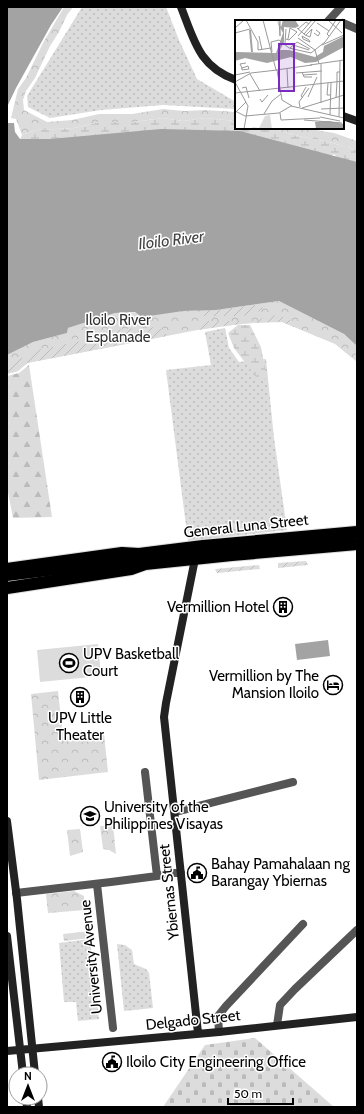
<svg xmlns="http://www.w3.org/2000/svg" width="364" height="1114" viewBox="0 0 364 1114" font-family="Cabin,sans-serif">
<defs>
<pattern id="grass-dots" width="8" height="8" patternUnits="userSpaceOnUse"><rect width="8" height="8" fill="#dcdcdc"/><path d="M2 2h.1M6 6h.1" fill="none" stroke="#bbb" stroke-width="1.8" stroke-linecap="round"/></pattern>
<pattern id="forest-firs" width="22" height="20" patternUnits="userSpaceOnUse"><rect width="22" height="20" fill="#dcdcdc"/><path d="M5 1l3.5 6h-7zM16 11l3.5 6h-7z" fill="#bbb"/></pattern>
<pattern id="wetland-marsh" width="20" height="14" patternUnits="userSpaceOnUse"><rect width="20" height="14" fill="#dcdcdc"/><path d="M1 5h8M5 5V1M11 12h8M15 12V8" fill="none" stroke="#bbb"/></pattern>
<pattern id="cemetery-stones" width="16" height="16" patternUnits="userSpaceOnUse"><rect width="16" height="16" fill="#dcdcdc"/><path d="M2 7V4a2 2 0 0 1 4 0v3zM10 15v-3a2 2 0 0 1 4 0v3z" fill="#bbb"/></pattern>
<pattern id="park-crowns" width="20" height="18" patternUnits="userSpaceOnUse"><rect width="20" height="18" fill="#dcdcdc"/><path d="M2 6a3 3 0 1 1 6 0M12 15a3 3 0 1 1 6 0" fill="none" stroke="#bbb"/></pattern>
<pattern id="garden-furrows" width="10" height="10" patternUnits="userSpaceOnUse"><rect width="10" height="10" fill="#dcdcdc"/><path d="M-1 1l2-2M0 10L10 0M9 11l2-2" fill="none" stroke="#bbb"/></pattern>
</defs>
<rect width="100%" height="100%" fill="#fff"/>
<path fill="url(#grass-dots)" d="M82,7H166L179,40L197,79L236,102V109L163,105L101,110L50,118L28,107L27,96Z
M225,328L229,348L239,362L266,359L274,438L287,530L188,541L166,370L211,365L205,332Z
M90,939L99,1019L78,1021L76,1002H64L59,943Z
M117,944L125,945L132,950L134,964L146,969L149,973L153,1008L124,1011Z"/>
<path fill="url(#forest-firs)" d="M29,365L52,517L13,518L7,487V376L19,373Z"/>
<path fill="url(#wetland-marsh)" d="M163,118L183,121L205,118L236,121V128H273L294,135L329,142L357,150V175L344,166L334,154L318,166L16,148L22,135L36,130L74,128L100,122H133Z
M238,325H250L261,347L267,379L259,381L234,348L228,333Z"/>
<path fill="url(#cemetery-stones)" d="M255,1038L334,1107H163L205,1045Z"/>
<path fill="url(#park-crowns)" d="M64,7H73L67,15L59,32L50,46L35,78L26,91L23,100L24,110L47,122L72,120L99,114H132L163,109L184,111L205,110L236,112V121L205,118L183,121L163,118L133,122H100L74,128L36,130L22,135L16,119L11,118L18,89L26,78L43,43Z
M273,128H304L334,133L357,141V150L329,142L294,135Z
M279,301L344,334L357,346V362L335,344L282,322H265L213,327L27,363L18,371L7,374V355L33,342L67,333L68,328L115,313L216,310Z
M58,691L63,737L104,734L108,772L39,780L31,694Z
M113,825L116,854L109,850L103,849L100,826Z
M80,829L83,852L70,856L67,830Z
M74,891L84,896L85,910L48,913L46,894Z
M90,931V938L64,941L63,934Z"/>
<path fill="url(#garden-furrows)" d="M263,304L262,310L252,314L242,316H203L196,310H216Z
M272,315C280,316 287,317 294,322V327L282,322L254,323L264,317Z
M202,321H239L240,324L198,330L197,324Z
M158,327L165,331L167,336L27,363L18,371L7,374V366L37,350L73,343L122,329Z
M306,561L308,565L278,568V563Z
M259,565L260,569L217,573L215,569Z"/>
<path fill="#dcdcdc" d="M98,644L101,676L40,682L37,650Z"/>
<path fill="#a3a3a3" d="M7,7H63L51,25L16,88L7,107Z
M7,123H14L15,132L20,139H50L161,129L240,131L357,162V346L344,334L279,301L216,310L183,311L142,317L135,312L115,313L68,328L67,333L33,342L7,355Z
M328,640L330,656L297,660L295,644Z"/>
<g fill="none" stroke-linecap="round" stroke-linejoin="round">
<defs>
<path id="primary" d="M7,576L129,561L145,564"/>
<path id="highway" d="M7,569L122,553L139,554L203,546L357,532
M7,588L131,569L145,564L232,555L357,544"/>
</defs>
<use href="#primary" stroke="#dbdbdb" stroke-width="12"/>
<use href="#highway" stroke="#dbdbdb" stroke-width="14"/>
<path stroke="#555" stroke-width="8" d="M328,21L341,7
M343,23L357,29
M145,772L157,876
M175,812L293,782
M97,884L113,1028
M16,893L111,882L157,876L173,873H181
M277,1025L280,1005L295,989L357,930
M219,1032L218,1016L226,1006L303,924"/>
<path stroke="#222" stroke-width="8" d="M181,7C194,40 199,67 236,80
M343,116L357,121
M195,559L166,703L164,717L198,1033
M7,821L17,899L35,1074
M7,936L23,1074
M7,1051L219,1032L357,1017
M26,1098L27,1107
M38,1098L39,1107"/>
<use href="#primary" stroke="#000" stroke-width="10"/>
<use href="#highway" stroke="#000" stroke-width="12"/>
</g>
<defs>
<symbol id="building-ring" viewBox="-11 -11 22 22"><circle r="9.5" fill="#fff" stroke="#000" stroke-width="1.5"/><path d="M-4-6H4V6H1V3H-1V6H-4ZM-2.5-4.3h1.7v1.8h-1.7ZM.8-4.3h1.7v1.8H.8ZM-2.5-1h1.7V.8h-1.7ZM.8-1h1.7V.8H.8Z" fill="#000"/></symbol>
<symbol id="stadium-ring" viewBox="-11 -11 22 22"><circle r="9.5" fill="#fff" stroke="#000" stroke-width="1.5"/><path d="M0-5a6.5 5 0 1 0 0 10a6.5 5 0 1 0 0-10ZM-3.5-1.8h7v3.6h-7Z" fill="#000"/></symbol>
<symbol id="hotel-ring" viewBox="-11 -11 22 22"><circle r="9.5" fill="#fff" stroke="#000" stroke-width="1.5"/><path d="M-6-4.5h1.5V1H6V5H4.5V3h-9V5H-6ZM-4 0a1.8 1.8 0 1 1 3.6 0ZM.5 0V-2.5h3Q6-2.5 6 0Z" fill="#000"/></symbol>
<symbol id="university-ring" viewBox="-11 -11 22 22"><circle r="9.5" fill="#fff" stroke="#000" stroke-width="1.5"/><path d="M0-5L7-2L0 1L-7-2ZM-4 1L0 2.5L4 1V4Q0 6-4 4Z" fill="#000"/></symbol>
<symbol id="civic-ring" viewBox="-11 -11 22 22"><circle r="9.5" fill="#fff" stroke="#000" stroke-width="1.5"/><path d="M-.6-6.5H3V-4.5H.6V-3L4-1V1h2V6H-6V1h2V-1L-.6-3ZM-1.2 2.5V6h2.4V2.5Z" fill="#000"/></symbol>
</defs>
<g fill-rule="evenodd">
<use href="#building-ring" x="272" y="596" width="22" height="22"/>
<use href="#stadium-ring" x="58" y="652" width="22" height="22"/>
<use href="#hotel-ring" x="322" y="674" width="22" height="22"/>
<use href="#building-ring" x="69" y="686" width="22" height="22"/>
<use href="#university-ring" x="79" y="805" width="22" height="22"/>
<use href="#civic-ring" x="186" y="862" width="22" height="22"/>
<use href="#civic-ring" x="101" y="1051" width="22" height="22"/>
</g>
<g text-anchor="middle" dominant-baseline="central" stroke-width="3" stroke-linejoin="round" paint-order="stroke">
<g font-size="15" fill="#333" stroke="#fff">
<text x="118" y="320">Iloilo River<tspan x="118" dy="17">Esplanade</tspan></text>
</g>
<g font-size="15" fill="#000" stroke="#fff">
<text transform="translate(246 526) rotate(-6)">General Luna Street</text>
<text transform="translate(169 892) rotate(-96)">Ybiernas Street</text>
<text transform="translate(91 957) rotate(-96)">University Avenue</text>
<text transform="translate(193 1020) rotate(-6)">Delgado Street</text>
</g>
<g font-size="15" fill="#000" stroke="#fff" text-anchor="start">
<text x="269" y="607" text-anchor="end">Vermillion Hotel</text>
<text x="83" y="654">UPV Basketball<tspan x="83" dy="17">Court</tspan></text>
<text x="319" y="676" text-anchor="end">Vermillion by The<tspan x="319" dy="17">Mansion Iloilo</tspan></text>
<text x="80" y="718" text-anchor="middle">UPV Little<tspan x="80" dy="17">Theater</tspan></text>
<text x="104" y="807">University of the<tspan x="104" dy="17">Philippines Visayas</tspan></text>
<text x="211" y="864">Bahay Pamahalaan ng<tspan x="211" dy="17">Barangay Ybiernas</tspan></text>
<text x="126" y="1062">Iloilo City Engineering Office</text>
</g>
<g font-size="16" font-style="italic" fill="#444" stroke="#fff">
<text transform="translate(171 240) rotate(-7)">Iloilo River</text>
</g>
</g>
<g transform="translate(235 20)">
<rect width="109" height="109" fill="#fff"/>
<path d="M35,95L37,109H19L17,107L24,108L30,96Z" fill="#dcdcdc"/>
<path d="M41,0L46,7L48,0H60L64,6L60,8L49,7V22L45,30H54L80,37L88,32L89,26L109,16V27L81,42L70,43L56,37L32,43L10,38L0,41V32L41,33L48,13ZM94,101L109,104V109H81L80,102Z" fill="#a3a3a3"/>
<path fill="none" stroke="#a3a3a3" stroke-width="2" d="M15,10L17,32"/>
<path fill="none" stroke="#999" stroke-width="1" d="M11,0L23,22V30L36,28M28,0L41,50L77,45M44,0L45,16V0M93,0L107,13M82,3L94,11M0,8L9,0M62,8L69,14L70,15L75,17L77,9L71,15M63,9L71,2L74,4M0,13L15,9M79,13L83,16L85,13L81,10M69,14L81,0M24,16L27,30M63,16L77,0M67,16L74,20L75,22L68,19ZM94,16L92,14L101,0M63,18L80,30M51,19L54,20L62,12L55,8L53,19M50,23L51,9M58,25L74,30M87,25L109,15M55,28L62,22L75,29M80,30L84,44M37,32L36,22L44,20L54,28L76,33L90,22L106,0M75,45L109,40M6,48H7L13,46L14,49L7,50V48L5,44L11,43M52,49L53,68M42,50L47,80L57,86M67,52L69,57H77M61,53L87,51M15,54L25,71M0,55L15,52M68,55L82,54M0,62L13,86L9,109M0,62L16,53L42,50M102,62V52H105M93,63L92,75H95M7,68L11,67L14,78M0,73L109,61M73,77L82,57M68,78L66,76L71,67M101,78L102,62M25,79L27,82L33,75M86,83V44M65,87L64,82L74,68M67,88L109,75M86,89L109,88M0,91L10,96L44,93L56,86L109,98M1,92L11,82M45,93L46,100L85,98M29,94L37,81L46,74M95,95L96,63M85,97L105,101M104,97L105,41M69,100L107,103"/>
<path fill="#7b2cbf" fill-opacity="0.15" stroke="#7b2cbf" stroke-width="2" d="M44,24H59V71H44Z"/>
<rect width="109" height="109" fill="none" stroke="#000" stroke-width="2"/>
</g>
<rect width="364" height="1114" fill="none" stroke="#000000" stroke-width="16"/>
<g transform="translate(28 1086)"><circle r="19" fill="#ffffff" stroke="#999999"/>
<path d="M0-3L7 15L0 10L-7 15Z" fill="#000000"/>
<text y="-6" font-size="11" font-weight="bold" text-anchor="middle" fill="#000000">N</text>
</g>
<path d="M228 1098v6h65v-6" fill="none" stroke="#000000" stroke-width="2"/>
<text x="234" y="1098" font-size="12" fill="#000000" stroke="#ffffff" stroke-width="3" paint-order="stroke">50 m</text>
</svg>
